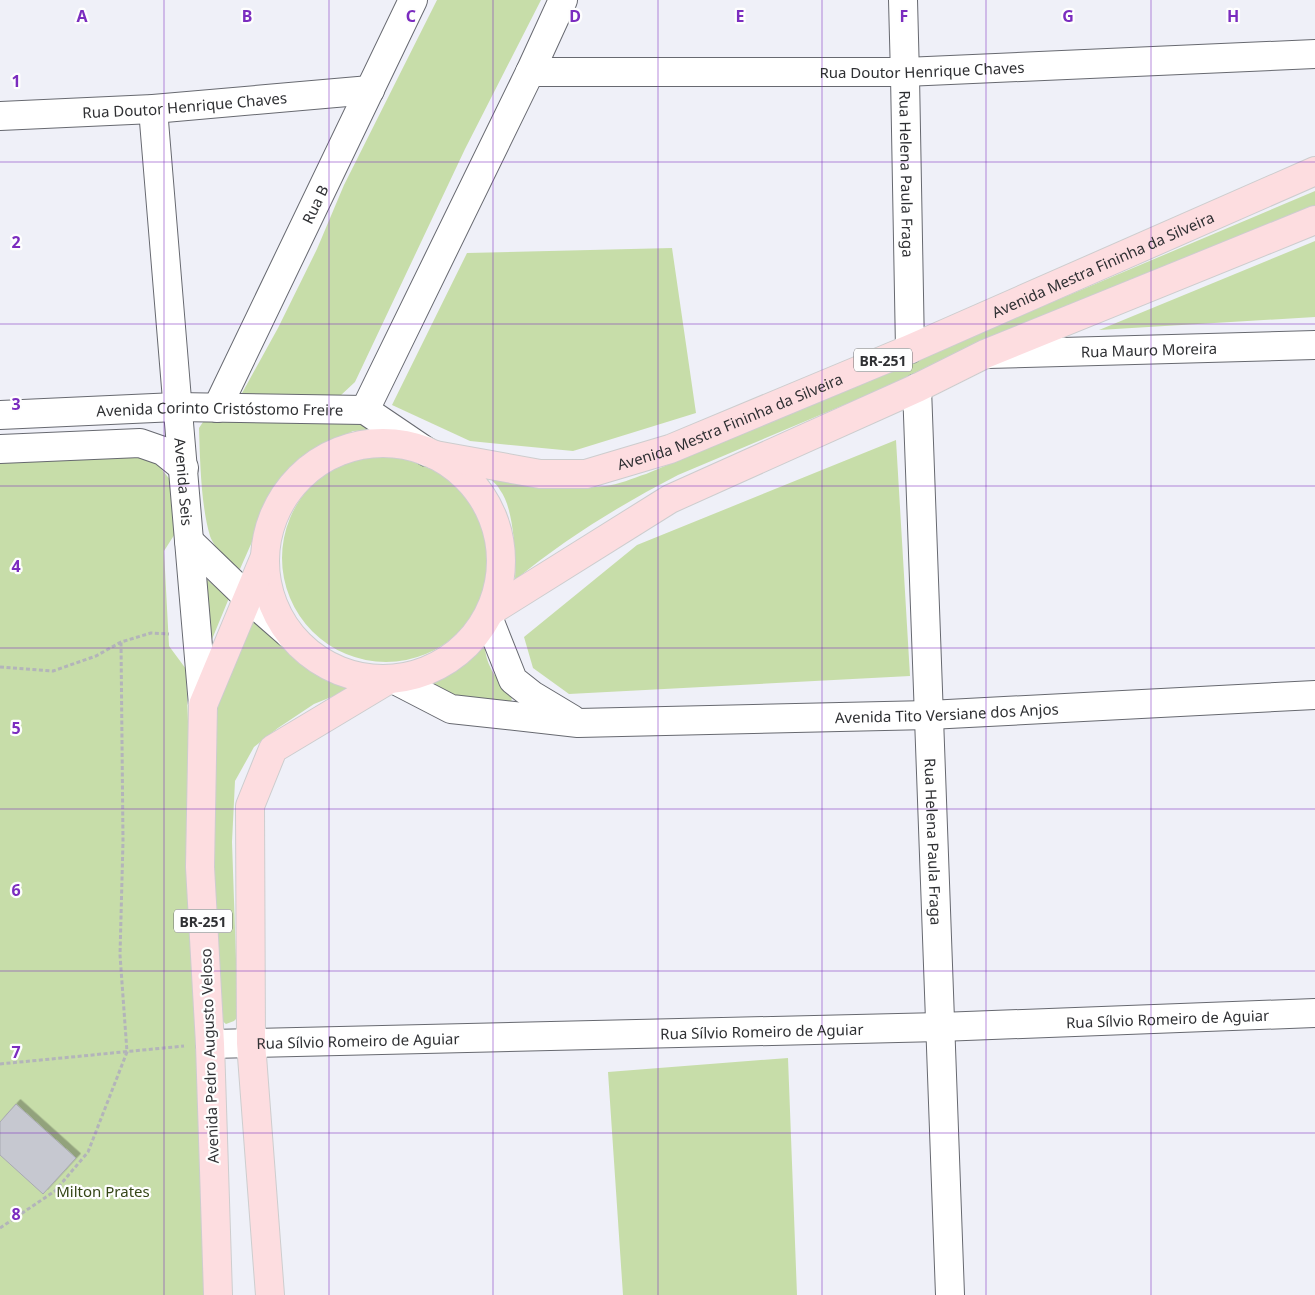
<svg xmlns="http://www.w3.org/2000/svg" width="1315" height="1295" viewBox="0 0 1315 1295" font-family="'Noto Sans',sans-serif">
<defs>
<filter id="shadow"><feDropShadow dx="4.5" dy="-4.5" stdDeviation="0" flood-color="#0004"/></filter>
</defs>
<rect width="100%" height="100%" fill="#eff0f8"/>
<path fill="#c7dda9" d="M437,0H541L465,149L355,382L340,396L241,395L278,328L317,249L344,185Z
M1315,191V206L678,475C620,505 565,539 515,580C516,557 514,508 500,490C497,484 491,480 486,475C526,484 565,491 605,486C618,485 633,478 646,474Z
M1315,241V317L1099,330Z
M672,248L696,413L573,451L470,441L392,405L467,253Z
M357,415L378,430L353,431L300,458L284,475L273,494L240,569C229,565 214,547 210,536C201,506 200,460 199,428L205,419Z
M896,440L910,676L569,694L533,668L524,637L637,545Z
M128,452L153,458L171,481L178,529L164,551L169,646L186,669L210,1295H0V457Z
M282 558a104 104 0 1 1 208 0a104 104 0 1 1-208 0Z
M205,578L229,598L208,649Z
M254,617C274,641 304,671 334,682C342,685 353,684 361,685L314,704L278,728L254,747L235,781L232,842L238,1017L234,1021L226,1024L220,1019L215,1011L212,717Z
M485,638C483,662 495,678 512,695L511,706L455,699L414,686C443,676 465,661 485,638Z
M788,1058L797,1295H623L608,1072Z"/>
<path fill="#c6c8d0" stroke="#a8a9b1" filter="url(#shadow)" d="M16,1104L76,1158L43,1194L0,1155V1122Z"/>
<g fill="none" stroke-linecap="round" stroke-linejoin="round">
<defs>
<g id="minor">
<path id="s1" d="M903,0L905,76L910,349"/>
<path id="s2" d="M530,72H905L1315,54"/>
<path id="s3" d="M153,109C169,308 186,506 203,705"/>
<path id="s4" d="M0,116L153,109L370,90"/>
<path id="s5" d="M987,354L1315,345"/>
<path id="s6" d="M917,388L950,1295"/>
<path id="s7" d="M217,408L413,0"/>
<path d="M365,410L530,72L563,0"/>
<path id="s8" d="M0,415L176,407L365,410L427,452"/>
<path d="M0,449L140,443L163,451L184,468"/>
<path d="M189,541L248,598L288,633"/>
<path d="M488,617L513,680L532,695L572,719"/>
<path id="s9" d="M393,679L451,709L578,723L929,715L1315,695"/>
<path id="s10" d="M210,1044L940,1027L1315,1013"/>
</g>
<g id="major">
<circle cx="383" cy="561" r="118"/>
<path id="s11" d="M435,455L540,474H586L670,449L910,349L1315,171"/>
<path d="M491,611L670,499L917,388L985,354L1315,220"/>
<path d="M218,1295L210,1044L200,867L203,705L264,559"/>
<path d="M270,1295L251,1043L250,806L273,749L388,680"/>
</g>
</defs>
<use href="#minor" stroke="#676970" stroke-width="30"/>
<use href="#major" stroke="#cdcdce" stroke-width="30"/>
<path stroke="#b3b4ba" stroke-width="3" stroke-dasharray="4 2.5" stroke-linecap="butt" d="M0,667L53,671L96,656L121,642L151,633L169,634
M0,1064L184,1046
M0,1228L55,1191L88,1152L127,1052L120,955L123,841L121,642"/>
<use href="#minor" stroke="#fff" stroke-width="28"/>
<use href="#major" stroke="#fddde0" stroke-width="28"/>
</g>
<path fill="none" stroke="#7b2cbf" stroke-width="1" stroke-opacity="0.55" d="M164,0V1295M329,0V1295M493,0V1295M658,0V1295M822,0V1295M986,0V1295M1151,0V1295M0,162H1315M0,324H1315M0,486H1315M0,648H1315M0,809H1315M0,971H1315M0,1133H1315"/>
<g text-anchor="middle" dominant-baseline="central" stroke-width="4.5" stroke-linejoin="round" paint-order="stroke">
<g fill="#fefefe" stroke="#6d6e70" stroke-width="1">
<rect x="854" y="348.5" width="58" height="23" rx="4"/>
<rect x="174" y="909.5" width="58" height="23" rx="4"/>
</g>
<g font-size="14" font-weight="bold" fill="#2f3033">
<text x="883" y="360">BR-251</text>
<text x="203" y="921">BR-251</text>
</g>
<g font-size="15" fill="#2f3033" stroke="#fefefe">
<text stroke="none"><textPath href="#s2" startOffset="392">Rua Doutor Henrique Chaves</textPath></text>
<text stroke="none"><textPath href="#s4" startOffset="185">Rua Doutor Henrique Chaves</textPath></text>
<text stroke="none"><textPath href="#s1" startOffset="174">Rua Helena Paula Fraga</textPath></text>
<text stroke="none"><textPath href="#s7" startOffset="226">Rua B</textPath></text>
<text stroke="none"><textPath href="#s11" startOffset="711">Avenida Mestra Fininha da Silveira</textPath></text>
<text stroke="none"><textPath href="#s5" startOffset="162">Rua Mauro Moreira</textPath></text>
<text stroke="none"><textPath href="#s8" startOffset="220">Avenida Corinto Cristóstomo Freire</textPath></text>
<text stroke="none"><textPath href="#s11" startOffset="306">Avenida Mestra Fininha da Silveira</textPath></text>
<text stroke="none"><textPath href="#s3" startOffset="374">Avenida Seis</textPath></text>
<text stroke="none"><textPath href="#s9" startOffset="562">Avenida Tito Versiane dos Anjos</textPath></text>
<text stroke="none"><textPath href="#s6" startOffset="454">Rua Helena Paula Fraga</textPath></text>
<text stroke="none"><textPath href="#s10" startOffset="958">Rua Sílvio Romeiro de Aguiar</textPath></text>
<text stroke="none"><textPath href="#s10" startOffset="552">Rua Sílvio Romeiro de Aguiar</textPath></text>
<text stroke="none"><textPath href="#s10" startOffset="148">Rua Sílvio Romeiro de Aguiar</textPath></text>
<text transform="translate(209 1056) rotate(-92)">Avenida Pedro Augusto Veloso</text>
</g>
<g font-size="15" fill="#354617" stroke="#fefefe">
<text x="103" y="1191">Milton Prates</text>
</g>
</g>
<g font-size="16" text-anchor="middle" font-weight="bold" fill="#7b2cbf" stroke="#fefefe" stroke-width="4.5" stroke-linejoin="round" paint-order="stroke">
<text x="82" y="22">A</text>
<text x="247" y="22">B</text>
<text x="411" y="22">C</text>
<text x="575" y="22">D</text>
<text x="740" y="22">E</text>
<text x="904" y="22">F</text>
<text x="1068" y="22">G</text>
<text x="1233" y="22">H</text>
<text x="16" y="87">1</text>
<text x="16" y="248">2</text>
<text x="16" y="410">3</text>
<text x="16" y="572">4</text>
<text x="16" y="734">5</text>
<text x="16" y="896">6</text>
<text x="16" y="1058">7</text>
<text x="16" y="1220">8</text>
</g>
</svg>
